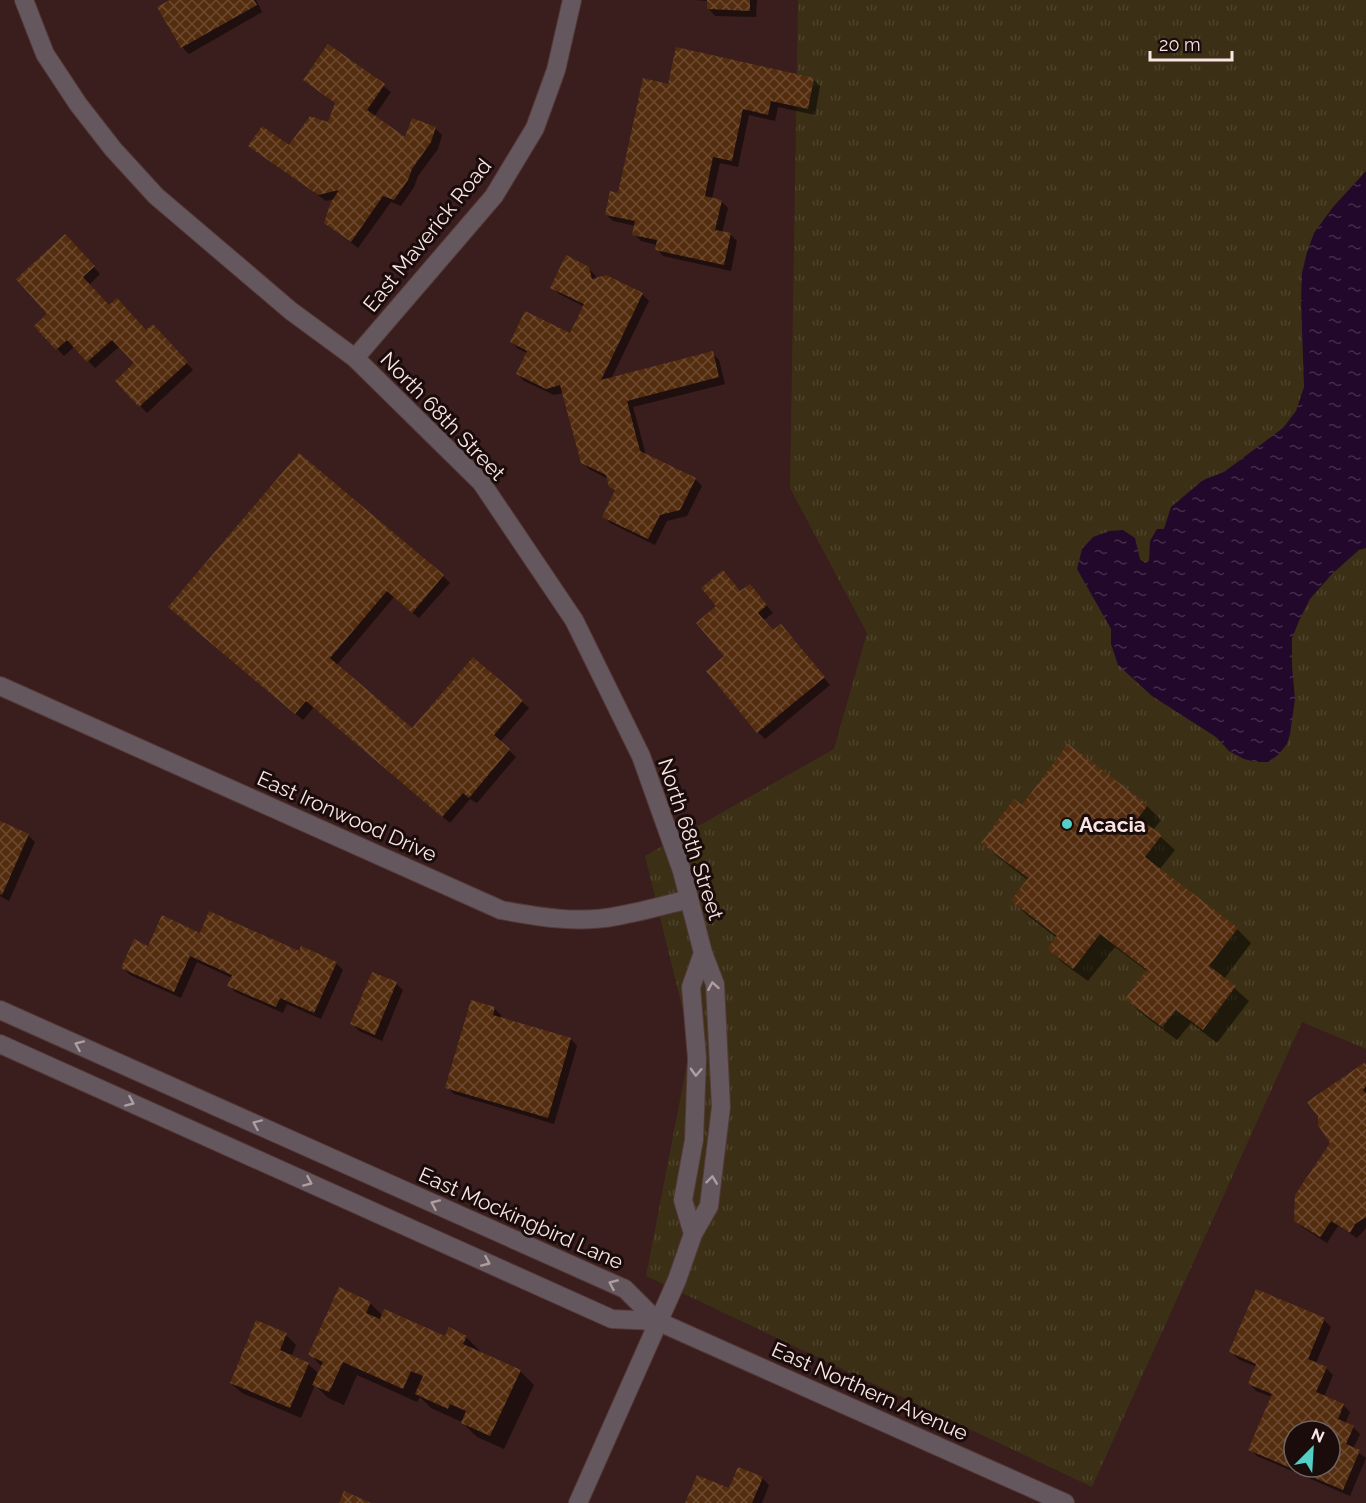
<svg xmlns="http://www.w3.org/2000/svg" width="1366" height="1503" viewBox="0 0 1366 1503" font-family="Raleway,sans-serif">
<defs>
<pattern id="grass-tufts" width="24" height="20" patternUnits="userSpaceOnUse" patternTransform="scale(1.5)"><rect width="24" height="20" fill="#3b3015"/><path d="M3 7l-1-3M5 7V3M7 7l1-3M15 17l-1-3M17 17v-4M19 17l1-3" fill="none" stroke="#4e442c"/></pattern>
<pattern id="water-ripples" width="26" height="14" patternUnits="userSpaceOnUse" patternTransform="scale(1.5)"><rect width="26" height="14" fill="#22092c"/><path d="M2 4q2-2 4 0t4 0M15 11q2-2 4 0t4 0" fill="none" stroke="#432d4a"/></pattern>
<pattern id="building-cross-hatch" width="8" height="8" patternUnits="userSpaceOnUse" patternTransform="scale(1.5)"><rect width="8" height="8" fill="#542d0f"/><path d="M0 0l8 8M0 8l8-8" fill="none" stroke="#6d4b32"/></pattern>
</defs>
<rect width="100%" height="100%" fill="#3a1d1d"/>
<path fill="url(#grass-tufts)" d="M798,0H1366V1049L1302,1022L1092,1487L646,1276L691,1043L645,856L834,749L867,633L790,488Z"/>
<path fill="url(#water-ripples)" d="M1366,171V548L1359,550L1332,574L1310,599L1299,621L1292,638V666L1295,699L1290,734L1287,744L1278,755L1268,762H1256L1244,759L1229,751L1216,737L1152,696L1118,665L1111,644V629L1077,569L1082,549L1093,537L1109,531L1123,530L1135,538L1140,559L1145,563L1149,561L1150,541L1157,529H1164L1171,507L1203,480L1224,472L1283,428L1296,411L1304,387L1301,300L1302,273L1307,252L1314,233L1333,207Z"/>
<path fill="#0007" fill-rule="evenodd" d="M173,0H256L262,12L189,54L182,47Z
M694,0H757L756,17L715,16L709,9V1Z
M329,46L391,92L374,117L406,139L435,128L442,135L438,149L418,176L414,187L401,206L391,202L358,248L325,223L334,199L326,201L250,146L290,147L329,124L336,104L304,80Z
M814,80L820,86L815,115L778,107L775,121L749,115L738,167L720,163L712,199L721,201L728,208L722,233L730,234L737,241L731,271L663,256L657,249V245L641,241L634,234L636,226L613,221L606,214L619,195L669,85Z
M65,236L100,274L89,285L109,307L146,332L159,333L193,370L147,413L117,381L136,364L120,346L95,368L75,346L64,356L36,326L49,314Z
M588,268L595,275L596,279L642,294L649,301L611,379L712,353L719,360L725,384L633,407L646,455L695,479L702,486L687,516L667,521L655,545L610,523L604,516L616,491L611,486L608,479L589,469L582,462L564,393L554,395L524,381L517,374L527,353L518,349L512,342L571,335L585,307L559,294L552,287Z
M443,576L450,583L419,618L394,597L336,666L412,730L473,659L529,708L500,742L516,757L477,803L470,799L450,823L314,707L303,720L177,613Z
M741,592H756L773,613L764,620L773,632L787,633L830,685L765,739L758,732L726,656Z
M1147,806L1161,820L1153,830L1175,850L1159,870L1237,929L1251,943L1224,979L1249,1001L1217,1043L1191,1023L1177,1040L1141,1013L1127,999L1148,972L1115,947L1088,981L1063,963L1049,949L1057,938L1027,915L1013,901L1029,881L997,856L983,842L1022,807Z
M0,822L28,835L35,842L9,901L0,896Z
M200,935L300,953L336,963L343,970L321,1019L287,1004L283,1013L235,992L229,985L232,978L197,962L181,998L130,975L123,968L149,948Z
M396,984L403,990L382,1041L359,1031L352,1024Z
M494,1008L501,1015V1018L571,1039L577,1046L554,1124L454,1094L447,1087Z
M1366,1067V1228L1357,1238L1338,1226L1327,1243L1302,1227L1295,1220Z
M1257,1291L1324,1320L1331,1327L1316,1363L1326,1368L1333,1375L1324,1397L1343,1405L1350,1412L1345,1424L1353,1427L1360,1434L1353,1449L1366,1458L1350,1496L1257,1456L1250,1449L1272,1397L1256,1391L1250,1384L1257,1367L1238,1359L1231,1352ZM1294,1431H1330V1467H1294Z
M370,1303L383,1316L446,1338L466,1337L480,1351L479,1353L520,1371L534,1385L504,1449L477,1437L462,1422L431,1408L420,1397L417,1402L357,1375L344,1405L328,1398L315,1385L301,1418L242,1393L231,1383L286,1335L296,1345L291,1357L308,1364L319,1374L322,1367L310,1354Z
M762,1478L769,1485L762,1503H687Z"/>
<path fill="url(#building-cross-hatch)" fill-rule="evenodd" d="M170,0H254L257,5L181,48L157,7Z
M707,0H750V11L707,9Z
M328,44L385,84L367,110L405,137L412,118L436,127L431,142L412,169L408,180L394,200L383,196L351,242L324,223L331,202L339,190L318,195L248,146L262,126L289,145L310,116L328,122L335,103L303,80Z
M676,47L814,78L808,109L771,101L768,115L743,109L732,161L713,157L705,196L722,200L715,230L731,233L724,265L655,250L657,240L632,235L635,221L605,215L610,191L618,193L643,78L668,84Z
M65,234L95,266L83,277L109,305L117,298L146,330L153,324L188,362L139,407L115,381L134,363L112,340L87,362L67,340L56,350L34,326L47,314L16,279Z
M566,255L589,267L592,279L606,275L643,293L601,380L713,351L719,377L627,401L640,451L696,478L680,510L660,515L648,539L602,517L615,490L609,487L606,475L581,463L560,385L546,389L516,374L527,351L510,342L525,311L570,333L584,304L550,288Z
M299,453L444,575L412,613L387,591L330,658L412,728L473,657L523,700L494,735L510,749L469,798L463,793L442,817L306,701L295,714L168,607Z
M723,570L740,591L750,584L767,605L758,613L773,630L781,624L825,677L757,733L706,671L724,656L696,623L716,606L701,588Z
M1068,744L1148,805L1138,818L1162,835L1145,857L1238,928L1209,966L1236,986L1203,1030L1176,1010L1162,1027L1125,999L1147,970L1100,934L1073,969L1047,949L1057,936L1011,901L1028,878L981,843L1014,799L1022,805Z
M0,821L29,834L2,895L0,894Z
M209,911L299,951L301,946L337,962L314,1013L280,998L276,1007L227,986L232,975L190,956L174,992L121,968L134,939L148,946L162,915L200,933Z
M372,972L397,982L375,1035L350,1024Z
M471,1000L495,1007L493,1015L571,1038L548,1118L445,1088Z
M1364,1063L1366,1065V1086L1363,1090L1366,1093V1217L1355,1224L1350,1233L1331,1221L1320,1237L1294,1221L1295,1195L1330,1143L1318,1125V1117L1307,1102Z
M339,1287L371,1302L366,1313L380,1319L384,1309L445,1336L449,1327L467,1336L463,1344L521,1370L490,1436L461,1423L466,1411L450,1404L448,1409L415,1394L423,1376L411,1371L403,1389L343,1362L329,1392L312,1385L323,1362L308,1355Z
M1256,1289L1325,1318L1308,1359L1327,1367L1316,1392L1344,1404L1338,1419L1354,1426L1346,1444L1360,1450L1343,1490L1248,1450L1272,1394L1248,1384L1256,1364L1229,1352ZM1294,1431H1330V1467H1294Z
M256,1320L287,1333L280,1350L309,1363L290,1408L230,1383Z
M738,1467L763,1477L752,1503H685L697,1475L729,1488Z
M344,1491L371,1503H339Z"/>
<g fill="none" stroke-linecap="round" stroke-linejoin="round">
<defs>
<path id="minor" d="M24,0L45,54L78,104L113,149L156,196L291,311L355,358L481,482L574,620L641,756L682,871L703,953L715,984L721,1107L709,1206L693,1234L677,1280L578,1503
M355,358L494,196L535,128L556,70L572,0
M0,686L501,910C539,917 579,924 617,916C641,912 665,905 689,899
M0,1010L625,1289L657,1321L1065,1503
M0,1044L612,1319L657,1321
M693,1234L683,1200L694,1140L697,1058L691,987L703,953"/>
</defs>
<use href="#minor" stroke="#553939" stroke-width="20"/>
<use href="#minor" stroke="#65575e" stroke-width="18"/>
</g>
<defs><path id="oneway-chevron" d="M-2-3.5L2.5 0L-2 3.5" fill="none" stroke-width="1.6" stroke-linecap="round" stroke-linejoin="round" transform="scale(1.5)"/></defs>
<g stroke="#af9ea0">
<use href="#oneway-chevron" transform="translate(713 986) rotate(-100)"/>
<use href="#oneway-chevron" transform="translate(79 1045) rotate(-156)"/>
<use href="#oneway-chevron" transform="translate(696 1072) rotate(92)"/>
<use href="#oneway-chevron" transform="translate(130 1102) rotate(24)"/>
<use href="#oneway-chevron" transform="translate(257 1124) rotate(-156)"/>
<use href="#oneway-chevron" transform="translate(712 1180) rotate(-83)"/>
<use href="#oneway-chevron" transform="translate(308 1182) rotate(24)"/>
<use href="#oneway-chevron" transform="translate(435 1204) rotate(-156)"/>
<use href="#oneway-chevron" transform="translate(486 1262) rotate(24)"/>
<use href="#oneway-chevron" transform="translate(613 1284) rotate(-156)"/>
</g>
<circle fill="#55cec5" stroke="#190c0b" stroke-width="2" cx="1067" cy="824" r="6"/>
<g text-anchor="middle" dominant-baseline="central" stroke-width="6" stroke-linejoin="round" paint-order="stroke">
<g font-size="21" fill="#f9e5e3" stroke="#190c0b">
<text transform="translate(427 235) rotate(-51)">East Maverick Road</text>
<text transform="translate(443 416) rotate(46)">North 68th Street</text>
<text transform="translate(347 816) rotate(24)">East Ironwood Drive</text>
<text transform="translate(691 839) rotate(72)">North 68th Street</text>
<text transform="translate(521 1218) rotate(24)">East Mockingbird Lane</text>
<text transform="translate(870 1391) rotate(24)">East Northern Avenue</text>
</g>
<g font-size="21" font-weight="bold" fill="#f9e5e3" stroke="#190c0b" text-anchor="start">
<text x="1079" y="824">Acacia</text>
</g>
</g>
<g transform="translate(1312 1449) rotate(24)"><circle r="28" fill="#190c0b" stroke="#736361" stroke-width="1.5"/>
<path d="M0-4.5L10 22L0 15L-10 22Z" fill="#55cec5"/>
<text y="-9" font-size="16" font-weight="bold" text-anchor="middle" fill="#f9e5e3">N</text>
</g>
<path d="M1150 51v9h82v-9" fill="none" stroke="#f9e5e3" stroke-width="3"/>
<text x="1159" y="51" font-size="18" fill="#f9e5e3" stroke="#190c0b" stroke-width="4.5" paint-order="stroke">20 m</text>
</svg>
